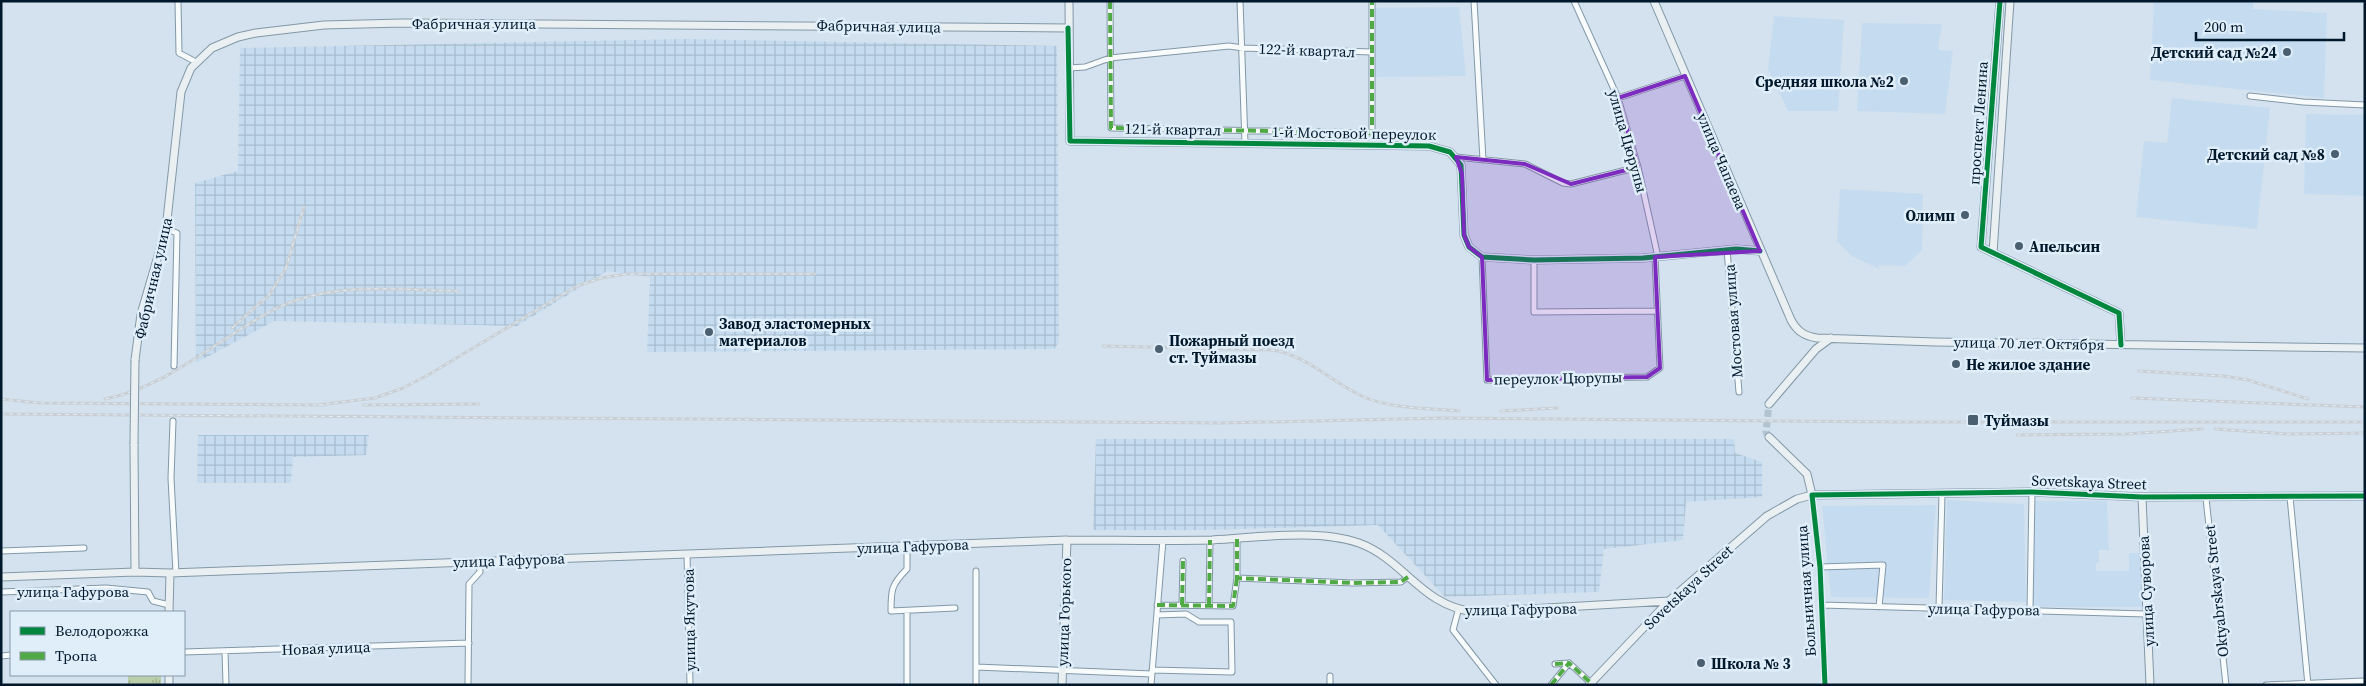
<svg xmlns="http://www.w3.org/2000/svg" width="2366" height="686" viewBox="0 0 2366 686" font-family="'Source Serif 4',serif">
<defs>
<pattern id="industrial-grid" width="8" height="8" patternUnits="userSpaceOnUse" patternTransform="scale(1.25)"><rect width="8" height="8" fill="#c5dcf0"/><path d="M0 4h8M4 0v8" fill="none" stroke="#a7bcce"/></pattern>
<pattern id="grass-tufts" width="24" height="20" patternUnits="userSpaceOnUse" patternTransform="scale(1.25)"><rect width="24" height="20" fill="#baceaa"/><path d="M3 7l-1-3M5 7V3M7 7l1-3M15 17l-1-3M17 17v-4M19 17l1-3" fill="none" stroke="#9eb092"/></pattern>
</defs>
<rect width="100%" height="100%" fill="#d3e2ee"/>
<path fill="#c5dcf0" d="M2154,1H2253V9L2327,13L2324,98L2150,80Z
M1459,7L1466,76L1374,77V8Z
M1774,16L1844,20L1838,111H1788L1768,69Z
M1862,23L1942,24L1938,50L1953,51L1945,114L1857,111Z
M2172,98L2270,108L2257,229L2136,217L2144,141L2167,143Z
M2306,114L2365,115V196L2304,194Z
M1840,189L1923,194L1922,250L1905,266L1879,265V269L1852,256L1837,241Z
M1947,500L2024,504L2026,602L1944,600Z
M2033,501H2107L2109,550H2099V563H2096V571H2129V553H2141L2142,607H2033Z
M1936,505L1929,598L1831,597L1822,506Z"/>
<path fill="url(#industrial-grid)" d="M688,39L1057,46L1059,342L1054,349L647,352L650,277L607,271L517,326L274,321L196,363L195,183L238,171L240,48Z
M198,435H369L366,455L293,457L291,483H197Z
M1096,439H1734L1735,453L1762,462V497L1686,502L1683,540L1604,549L1599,592L1445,597L1378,525L1208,530H1093Z"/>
<path fill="url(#grass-tufts)" d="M128,675H161V685H128Z"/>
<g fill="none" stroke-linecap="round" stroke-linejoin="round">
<path stroke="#b3c4d1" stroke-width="7" stroke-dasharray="7 3.5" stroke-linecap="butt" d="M1769,437L1766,432L1769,404"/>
<defs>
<path id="street" d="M178,1L179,53L196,62
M1110,1L1111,128L1372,133V1
M1240,1L1245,143
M1474,1L1483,160
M1574,1L1618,98L1638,167L1658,257
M1069,68L1085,67L1110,58L1229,46L1243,48L1372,52
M2250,96L2303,102L2365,105
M1618,98L1685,76
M1456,157L1525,164L1563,183L1571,184L1638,167
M166,229L177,233L174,366
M1727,250L1739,392
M1482,257L1487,380L1647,377L1660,368L1655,257
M1534,260V312L1657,311
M173,421L171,478L176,573
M1812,495L1820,567L1825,685
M2290,497L2308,685
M2206,498L2226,685
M1237,539V578L1353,583L1401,582L1408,577
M907,547V569C891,585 891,590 891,611L955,608
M1,551L84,548
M687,554L690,685
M1820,567L1883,565L1879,607
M976,571V685
M1,592L106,588L148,592L153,601L169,605
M1157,605L1233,606L1237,578
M1182,605L1183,561
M1209,605L1210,540
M1822,605L2146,614
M1939,608L1942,494
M2030,610L2032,492
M1458,611L1453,630L1496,685
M225,651L226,685
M184,652L469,643
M1,656L11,655
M1555,664L1569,663
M976,667L1152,674
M1152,670L1232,672L1231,622H1199L1186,614L1157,615
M468,685L469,584L480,572L479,561
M907,685V611
M1151,685L1163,540
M1330,685V676
M1551,685L1569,663L1591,683
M2266,685L2365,681"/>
<path id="secondary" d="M1069,1L1070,141L1429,146L1450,152L1461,165L1464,235L1469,247L1482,257L1534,260L1643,258L1736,249L1760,251
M1654,1L1791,320C1797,331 1804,336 1817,338L1935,342L2365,348
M2000,1L1981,247L2119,313L2121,345
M1993,253L2010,1
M135,360L141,314L166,229L181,92L191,68L212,48L238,37L256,33L324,25L402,23L1068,28
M1769,404L1816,349L1831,338
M1769,437L1807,474L1812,495
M134,444L135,572
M2142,497L2150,685
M1,577L135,572L170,573L1067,540C1115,540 1163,541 1212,540C1256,538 1317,528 1359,543C1405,560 1421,606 1475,612L1669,601
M169,612L170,573
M169,685V675
M1062,685L1067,540
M1589,685L1669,601L1767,516L1797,499L1812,495L2032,492L2142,497L2365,496"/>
</defs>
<use href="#street" stroke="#8298a7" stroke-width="7"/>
<use href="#secondary" stroke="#8298a7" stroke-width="9"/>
<use href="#street" stroke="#f8fbfc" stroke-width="5"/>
<use href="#secondary" stroke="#eaeff2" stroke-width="7"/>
<defs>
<path id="rail" d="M232,328L269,295L286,268L304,207
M1103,346L1273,350C1309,356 1332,383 1364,397C1392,409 1429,408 1459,411
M2139,371L2223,376L2248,380L2308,399
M2132,398L2365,407
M1,399L39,403L324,405
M105,399C170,386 217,339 275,309C331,281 398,290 458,291
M318,405L375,398L403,388L428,375L577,286L601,278L627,274H815
M364,405L479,404
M1501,411L1557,408
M1,414L1222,423L1443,418L1902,422H2365
M2215,429L2289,434L2365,433
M2017,435L2126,434L2202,429"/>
</defs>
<use href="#rail" stroke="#cacfd4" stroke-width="3"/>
<use href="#rail" stroke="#e0eefa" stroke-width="1" stroke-dasharray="4" stroke-linecap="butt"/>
<defs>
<path id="secondary-bridge" d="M134,444L135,360"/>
</defs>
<use href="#secondary-bridge" stroke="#8298a7" stroke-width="9" stroke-linecap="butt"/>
<use href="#secondary-bridge" stroke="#eaeff2" stroke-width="7"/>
<path stroke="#4fa944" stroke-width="4" stroke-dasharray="8 4" stroke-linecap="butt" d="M1110,1L1111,128L1372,133V1
M1237,539V578L1353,583L1401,582L1408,577
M1157,605L1233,606L1237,578
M1182,605L1183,561
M1209,605L1210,540
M1555,664L1569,663
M1551,685L1569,663L1591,683"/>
<defs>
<path id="cycleway" d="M2000,1L1981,247L2119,313L2121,345
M1068,28L1070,141L1429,146L1450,152L1461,165L1464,235L1469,247L1482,257L1534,260L1643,258L1736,249L1760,251
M1825,685L1820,567L1812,495L2032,492L2142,497L2365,496"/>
</defs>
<use href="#cycleway" stroke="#e0eefa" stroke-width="8"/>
<use href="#cycleway" stroke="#00873e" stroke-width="5"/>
</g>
<path fill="#7b2cbf" fill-opacity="0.2" stroke="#7b2cbf" stroke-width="4" stroke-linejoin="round" d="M1685,76L1760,251L1655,257L1660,368L1647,377L1487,380L1482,257L1469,247L1464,235L1462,174L1456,157L1525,164L1571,184L1638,167L1618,98Z"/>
<g fill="#4a5f70" stroke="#e0eefa" stroke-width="2">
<circle cx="2287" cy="52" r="5"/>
<circle cx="1904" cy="81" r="5"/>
<circle cx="2335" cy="154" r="5"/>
<circle cx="1965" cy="215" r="5"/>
<circle cx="2019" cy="246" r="5"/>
<circle cx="709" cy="332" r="5"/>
<circle cx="1159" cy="349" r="5"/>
<circle cx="1956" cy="364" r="5"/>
<rect x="1967" y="414" width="12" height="12" rx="2.5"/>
<circle cx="1701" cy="663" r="5"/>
</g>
<g text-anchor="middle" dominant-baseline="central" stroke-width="5" stroke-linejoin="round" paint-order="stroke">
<g font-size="15" fill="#00182c" stroke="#e0eefa">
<text x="474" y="23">Фабричная улица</text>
<text transform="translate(879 26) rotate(1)">Фабричная улица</text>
<text transform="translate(1307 50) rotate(2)">122-й квартал</text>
<text transform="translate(1978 123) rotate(-86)">проспект Ленина</text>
<text transform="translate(1173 129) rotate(1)">121-й квартал</text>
<text transform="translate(1354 133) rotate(1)">1-й Мостовой переулок</text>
<text transform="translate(1628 141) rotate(74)">улица Цюрупы</text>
<text transform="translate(1722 161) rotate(67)">улица Чапаева</text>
<text transform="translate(153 278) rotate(-77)">Фабричная улица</text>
<text transform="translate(1733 321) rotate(-94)">Мостовая улица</text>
<text transform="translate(2029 343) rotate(1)">улица 70 лет Октября</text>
<text transform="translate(1558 378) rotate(-1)">переулок Цюрупы</text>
<text transform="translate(2089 482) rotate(2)">Sovetskaya Street</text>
<text transform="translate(913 546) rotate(-2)">улица Гафурова</text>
<text transform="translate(509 560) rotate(-2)">улица Гафурова</text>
<text transform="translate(1688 587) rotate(-43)">Sovetskaya Street</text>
<text x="73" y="591">улица Гафурова</text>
<text transform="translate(1806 591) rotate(-94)">Больничная улица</text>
<text transform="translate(2146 591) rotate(-93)">улица Суворова</text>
<text transform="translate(2216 591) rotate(-96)">Oktyabrskaya Street</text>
<text transform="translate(1521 609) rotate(-1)">улица Гафурова</text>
<text transform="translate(1984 609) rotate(1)">улица Гафурова</text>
<text transform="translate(1064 612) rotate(-88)">улица Горького</text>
<text transform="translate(689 620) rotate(-91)">улица Якутова</text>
<text transform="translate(326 648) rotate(-2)">Новая улица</text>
</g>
<g font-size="15" font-weight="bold" fill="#00182c" stroke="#e0eefa" text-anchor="start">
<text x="2277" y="52" text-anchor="end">Детский сад №24</text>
<text x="1894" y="81" text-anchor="end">Средняя школа №2</text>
<text x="2325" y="154" text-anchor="end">Детский сад №8</text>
<text x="1955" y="215" text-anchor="end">Олимп</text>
<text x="2029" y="246">Апельсин</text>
<text x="719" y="323">Завод эластомерных<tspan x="719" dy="17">материалов</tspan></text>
<text x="1169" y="340">Пожарный поезд<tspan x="1169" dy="17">ст. Туймазы</tspan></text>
<text x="1966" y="364">Не жилое здание</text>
<text x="1984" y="420">Туймазы</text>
<text x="1711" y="663">Школа № 3</text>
</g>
</g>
<rect width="2366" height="686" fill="none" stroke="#00182c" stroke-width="5"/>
<rect x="10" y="611" width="175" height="65" fill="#e0eefa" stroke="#8698a8"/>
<rect x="20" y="627" width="25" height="8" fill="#00873e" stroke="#8698a8"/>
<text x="55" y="636" font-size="15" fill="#00182c">Велодорожка</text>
<rect x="20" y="652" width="25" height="8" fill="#4fa944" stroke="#8698a8"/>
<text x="55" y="661" font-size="15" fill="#00182c">Тропа</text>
<path d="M2196 32v8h148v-8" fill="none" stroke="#00182c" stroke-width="2.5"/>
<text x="2204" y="32" font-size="15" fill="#00182c" stroke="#e0eefa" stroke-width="4" paint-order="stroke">200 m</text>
</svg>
